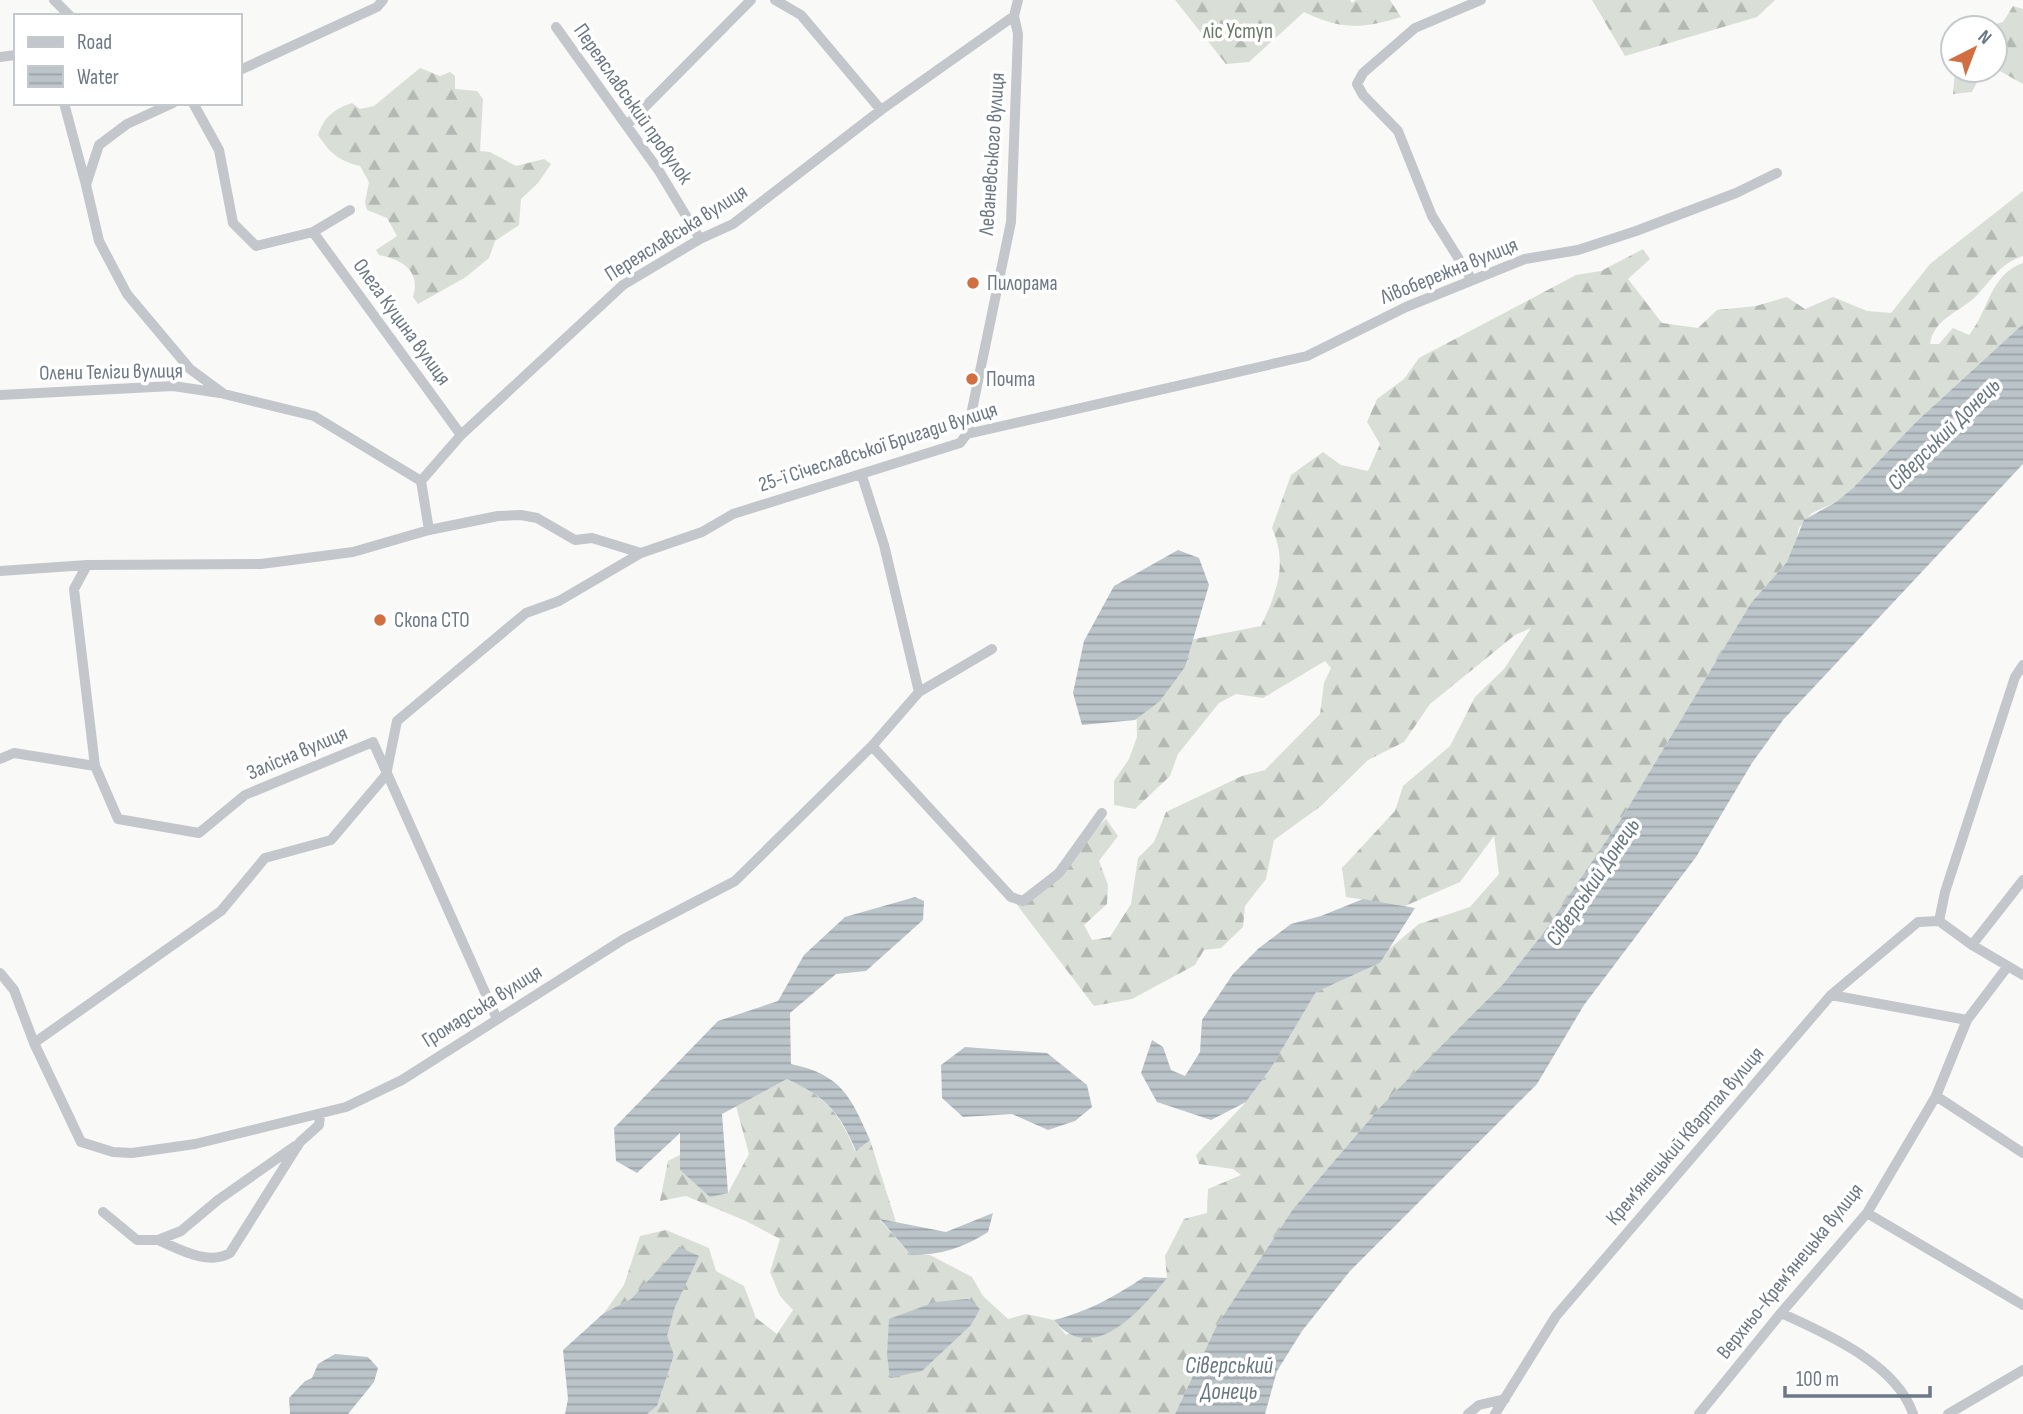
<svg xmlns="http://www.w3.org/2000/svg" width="2023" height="1414" viewBox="0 0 2023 1414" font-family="'Sofia Sans Condensed',sans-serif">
<defs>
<pattern id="forest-firs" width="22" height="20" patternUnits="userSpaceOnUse" patternTransform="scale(1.75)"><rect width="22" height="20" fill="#d9ded7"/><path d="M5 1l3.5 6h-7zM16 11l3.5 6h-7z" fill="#b4b9b4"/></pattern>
<pattern id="water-rules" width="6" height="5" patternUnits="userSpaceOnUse" patternTransform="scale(1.75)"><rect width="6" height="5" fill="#bbc4c9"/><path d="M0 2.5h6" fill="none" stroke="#9ca4a9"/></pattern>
</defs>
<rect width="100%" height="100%" fill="#f9f9f8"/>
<path fill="url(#forest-firs)" d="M1175,0H1350L1352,3L1356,0H1390L1401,17C1362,29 1341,30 1304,12L1249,62L1226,64Z
M1592,0H1775L1757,17L1625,56Z
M2013,6L2023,9V84L2000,71L1982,72L1972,92L1953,94L1955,70H1995V28H1983L2003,22Z
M420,68L440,76L450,72L455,76V89L477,91L483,99L480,151L490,152L516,166L544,159L551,164L538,183L521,199L519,225L495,241L489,258L466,277L418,304L413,297C421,271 403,260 379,255L376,250L397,236L387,218L367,210L365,202L369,182L360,166C339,161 330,153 318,135C324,117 334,109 352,103L360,109L374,106Z
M2023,191V256C2001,263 1993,278 1978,294C1962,312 1934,317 1930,344H1939L1953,328L1969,335C1989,311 1989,275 2023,263V324L1917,421L1853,488L1836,502L1812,513L1799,528L1794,550L1787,562L1751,603L1623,816L1544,932L1504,983L1383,1104L1293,1209L1217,1325L1175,1414H647L657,1406L674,1355L666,1336L675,1307L679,1247L631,1299L604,1313L624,1285L640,1236L666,1230L709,1248L716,1271L744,1286L756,1318L777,1334L793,1310L780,1296L770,1272L780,1239L746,1221L686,1196L660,1201L668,1161L680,1155V1170L710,1196L728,1193L749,1154L736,1106L787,1079C826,1098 838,1110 855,1151L870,1140L896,1222L880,1220L911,1255H930L972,1277L983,1296L1008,1319L1026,1314L1054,1320L1066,1335L1167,1278L1165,1256L1184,1219L1207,1213L1208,1189L1241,1175L1233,1169L1199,1164L1196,1155L1246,1102L1271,1068L1316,992L1380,963L1389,949L1419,924L1470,907L1499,874L1494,836L1460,882L1405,906L1346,897L1342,868L1395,811L1403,786L1450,746L1475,697L1504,669L1531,628L1515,635L1430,704L1404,742L1368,760L1321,806L1274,840L1266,879L1245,906L1243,927L1221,948L1204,950L1195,965L1132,999L1094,1006L1011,897L1023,900L1059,873L1078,846L1106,819L1118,836L1099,861L1108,885L1107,904L1084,925L1092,940L1110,937L1131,904L1138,858L1154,842L1166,812L1242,776L1265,770L1320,714L1324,683L1331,668L1325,661L1263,698L1236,694L1219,703L1178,754L1170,776L1135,809L1114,805V781L1129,759L1137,737L1136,691L1174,643L1261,626C1277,591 1288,565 1272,528L1291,475L1323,452L1341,465L1368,471L1380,444L1367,422L1377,399L1404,379L1419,358L1576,275L1601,271L1643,249L1650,259L1628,279L1662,323L1698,328L1717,310L1756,306L1787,297L1805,309L1833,297L1867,311L1891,313L1930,264Z"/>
<path fill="url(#water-rules)" d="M2023,324V464L1783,720L1752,763L1696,857L1584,1005L1537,1084L1350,1271L1302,1331L1277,1371L1265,1414H1175L1217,1325L1293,1209L1383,1104L1504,983L1544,932L1623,816L1751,603L1787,562L1804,520L1836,502L1853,488L1917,421Z
M1178,550L1199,558L1209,585L1185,667L1160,701L1135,720L1082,725L1073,693L1084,641L1114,586Z
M915,897L924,901L923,920L866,971L836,974L790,1013L791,1064C842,1075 850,1096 870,1140L856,1151C839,1111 827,1098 787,1079L722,1114L728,1193L710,1197L680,1170V1133L637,1173L616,1161L614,1128L718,1021L778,1001L804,955L845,917Z
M1363,899L1415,908L1380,963L1316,992L1271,1068L1246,1102L1211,1120L1157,1102L1141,1073L1152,1040L1163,1047L1171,1070L1185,1076L1200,1052L1202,1020L1233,974L1259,948L1291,924L1321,916Z
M965,1047L1047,1053L1087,1085L1092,1107L1075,1121L1048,1130L1012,1114L963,1117L942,1098L941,1065Z
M993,1213L988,1232C964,1248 940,1255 911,1255L880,1219L946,1232Z
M679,1247L699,1256L675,1307L667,1336L674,1355L657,1406L647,1414H565L568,1399L563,1350L604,1313L631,1299Z
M1144,1277L1167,1278C1141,1310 1092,1368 1054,1320C1087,1312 1116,1296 1144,1277Z
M968,1299L980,1309L971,1325L922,1371L890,1378L887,1355L889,1319L935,1302Z
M335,1354L368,1357L378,1368L374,1382L348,1414H290L289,1398L305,1381L312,1378L318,1364Z"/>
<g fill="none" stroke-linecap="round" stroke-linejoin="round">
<path stroke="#c3c6ca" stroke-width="10" d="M54,0L70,16
M775,0L801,15L881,110
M556,27L659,171L700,239
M0,57L16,55
M240,70L377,7L383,0
M64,103L86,185
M173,103L127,124L99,145L86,185L99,241L127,294L190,369L224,394L314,416L421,481
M193,103L219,150L233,223L256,246L313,232L350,210
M627,125L751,0
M313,232L461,435
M1472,280L1432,216L1398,131L1363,95L1357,84L1363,73L1415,28L1481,0
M0,395L173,386L220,393
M967,434L1011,222L1018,34L1014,16L1018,0
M862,476L884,545L919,692
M429,530L421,481L461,435L623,285L700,239L733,224L881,110L1014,16
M87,565L74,589L95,766L118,819L199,833L245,795L373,742L497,1019
M0,571L87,565L261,564L353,552L429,530L498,516L521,515L537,518L575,540L592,538L641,553
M872,746L1011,897L1023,901L1059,873L1102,813
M0,759L14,753L95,766
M1939,921L1945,892L2015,677L2023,665
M1972,945L2023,880
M0,973L14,990L34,1043L81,1142L113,1152L132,1153L195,1144L346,1107L402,1080L624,939L735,881L872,746L919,692L992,649
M1831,995L1967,1020
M34,1043L221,911L265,858L331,840L386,775L397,721L526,613L559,601L641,553L702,532L733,514L960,443L967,434L1307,356L1406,307L1525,259L1578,250L1636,231L1736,193L1777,173
M1936,1096L2023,1153
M103,1212L137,1240H158L181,1231L218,1200L295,1146
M1867,1213L2023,1305
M158,1240C179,1249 208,1266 230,1253L300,1142L319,1125L320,1115
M1781,1313C1825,1333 1897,1364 1913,1414
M1468,1414L1479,1405L1505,1399
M1495,1414L1556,1316L1831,995L1918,922L1939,921L1972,945L2023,975
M1699,1414L1781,1313L1867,1213L1936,1096L1967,1020L2008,966
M1948,1414L2023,1370"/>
</g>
<g fill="#d16f40" stroke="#fff" stroke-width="2.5">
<circle cx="973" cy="283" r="7"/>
<circle cx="972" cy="379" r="7"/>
<circle cx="380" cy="620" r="7"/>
</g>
<g text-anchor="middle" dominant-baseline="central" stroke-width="7" stroke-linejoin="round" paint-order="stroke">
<g font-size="21" fill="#677866" stroke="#fff">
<text x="1238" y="31">ліс Уступ</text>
</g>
<g font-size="21" fill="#6c7885" stroke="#fff">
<text transform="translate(633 104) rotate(55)">Переяславський провулок</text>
<text transform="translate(992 154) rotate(-86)">Леваневського вулиця</text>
<text transform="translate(676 233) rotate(-32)">Переяславська вулиця</text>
<text transform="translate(1449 271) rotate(-22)">Лівобережна вулиця</text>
<text transform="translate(402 322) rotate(54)">Олега Куцина вулиця</text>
<text transform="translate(111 372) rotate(-1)">Олени Теліги вулиця</text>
<text transform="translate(878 447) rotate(-18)">25-ї Січеславської Бригади вулиця</text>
<text transform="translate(297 753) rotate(-23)">Залісна вулиця</text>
<text transform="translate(482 1006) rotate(-32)">Громадська вулиця</text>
<text transform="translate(1685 1136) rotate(-49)">Крем’янецький Квартал вулиця</text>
<text transform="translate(1790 1271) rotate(-51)">Верхньо-Крем’янецька вулиця</text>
</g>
<g font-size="21" fill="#6c7885" stroke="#fff" text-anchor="start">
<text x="987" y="283">Пилорама</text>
<text x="986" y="379">Почта</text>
<text x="394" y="620">Скопа СТО</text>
</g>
<g font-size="23" font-style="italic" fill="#677780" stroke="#fff">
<text transform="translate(1944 434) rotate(-45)">Сіверський Донець</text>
<text transform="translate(1593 882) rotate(-56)">Сіверський Донець</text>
<text x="1229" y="1366">Сіверський<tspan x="1229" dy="26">Донець</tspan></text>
</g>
</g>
<rect x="14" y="14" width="228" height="91" fill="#ffffff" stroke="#c4c9ce" stroke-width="2"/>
<rect x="28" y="37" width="35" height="10" fill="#c3c6ca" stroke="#c4c9ce" stroke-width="2"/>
<text x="77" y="49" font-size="21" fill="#6c7885">Road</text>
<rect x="28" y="66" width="35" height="21" fill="url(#water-rules)" stroke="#c4c9ce" stroke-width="2"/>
<text x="77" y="84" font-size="21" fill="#6c7885">Water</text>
<g transform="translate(1974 49) rotate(42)"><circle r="33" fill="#ffffff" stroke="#c4c9ce" stroke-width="2"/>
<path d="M0-5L12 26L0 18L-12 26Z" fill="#d16f40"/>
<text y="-10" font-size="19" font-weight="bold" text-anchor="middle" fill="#6c7885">N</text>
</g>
<path d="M1785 1386v10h145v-10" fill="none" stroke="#6c7885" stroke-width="3.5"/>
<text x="1796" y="1386" font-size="21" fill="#6c7885" stroke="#ffffff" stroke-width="5" paint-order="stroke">100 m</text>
</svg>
